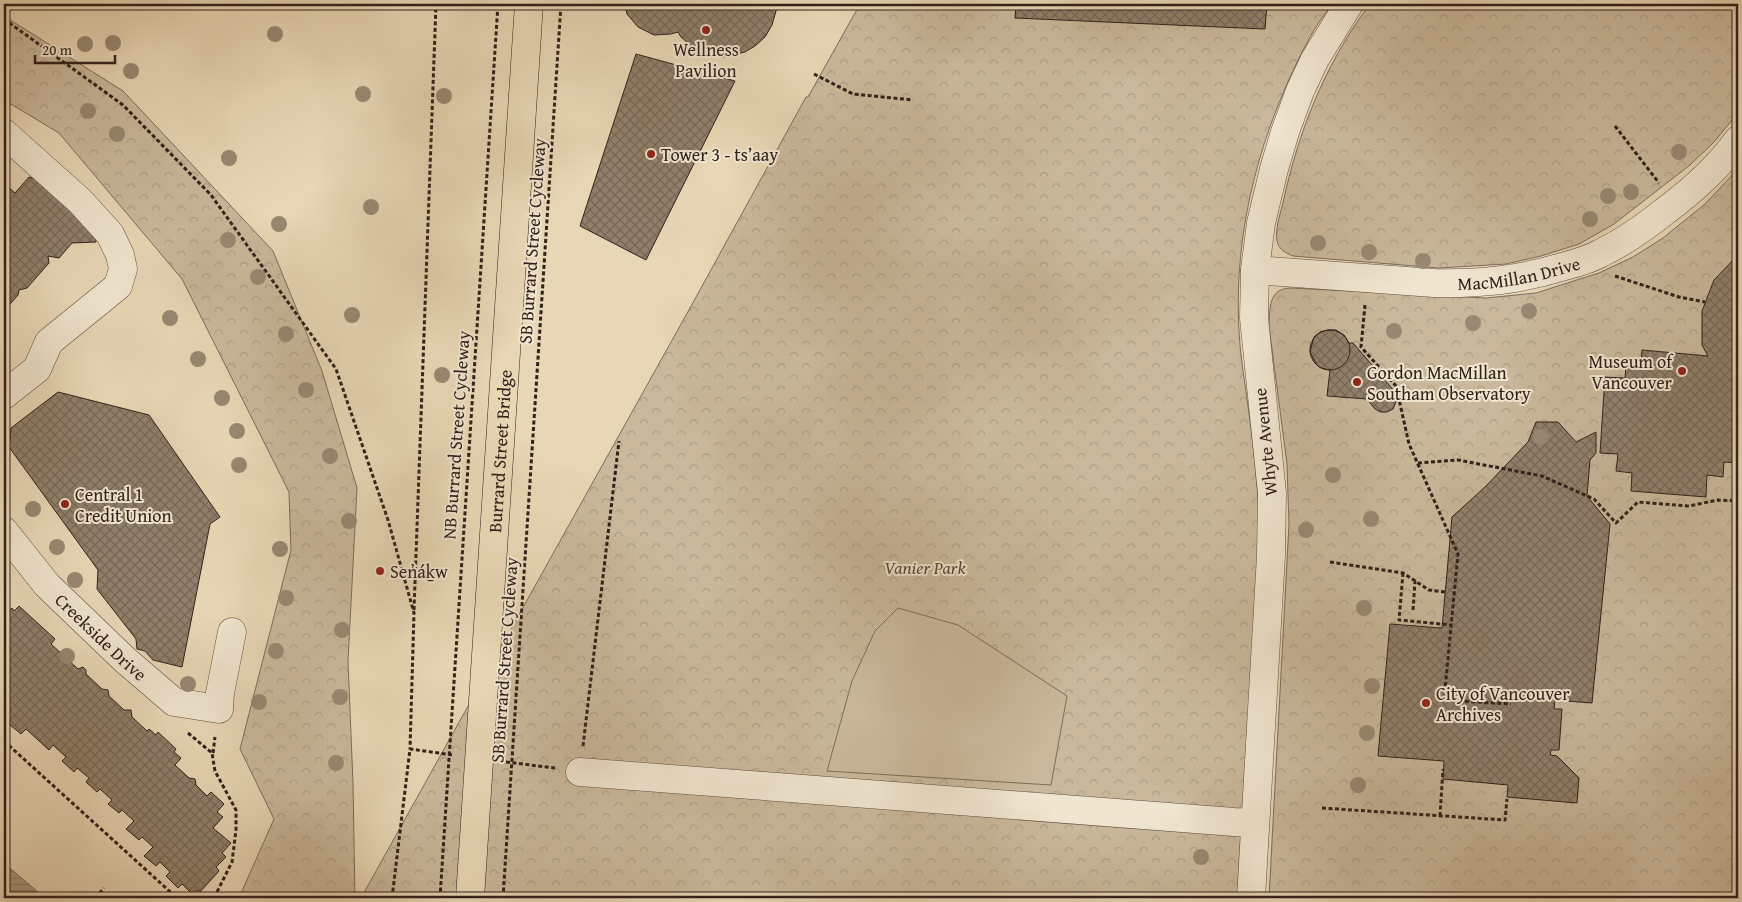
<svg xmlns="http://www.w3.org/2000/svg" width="1742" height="902" viewBox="0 0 1742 902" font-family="'Gentium Book Plus',serif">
<defs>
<pattern id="forest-crowns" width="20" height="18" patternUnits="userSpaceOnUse" patternTransform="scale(1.25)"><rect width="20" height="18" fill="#c9b89b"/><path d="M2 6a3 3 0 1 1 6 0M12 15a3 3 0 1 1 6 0" fill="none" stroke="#ad9e85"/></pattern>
<pattern id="water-rules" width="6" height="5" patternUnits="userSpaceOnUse" patternTransform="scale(1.25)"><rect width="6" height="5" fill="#aa9981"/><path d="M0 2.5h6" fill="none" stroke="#8b7c69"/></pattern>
<pattern id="building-cross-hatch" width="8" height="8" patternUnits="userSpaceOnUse" patternTransform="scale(1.25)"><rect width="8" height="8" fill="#90806b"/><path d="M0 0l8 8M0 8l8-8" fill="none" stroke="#766857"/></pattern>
</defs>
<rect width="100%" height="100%" fill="#e8d7b5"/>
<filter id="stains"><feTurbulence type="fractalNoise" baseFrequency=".004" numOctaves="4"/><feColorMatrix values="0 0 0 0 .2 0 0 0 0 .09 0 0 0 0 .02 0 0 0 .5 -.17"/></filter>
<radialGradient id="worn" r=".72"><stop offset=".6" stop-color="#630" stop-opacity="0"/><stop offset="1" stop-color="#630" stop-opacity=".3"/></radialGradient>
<path fill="url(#forest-crowns)" stroke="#7d6c5b" d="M860,4H1332C1324,15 1315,27 1309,39C1261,128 1233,230 1239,331C1240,354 1244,376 1247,399C1253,440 1257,482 1260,524L1237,898H361L690,308L806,97H808Z
M1370,4H1738V113L1714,142L1690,165L1614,224L1579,244L1541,256L1506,264L1439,268L1293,256C1286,253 1279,250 1277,241C1275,229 1280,215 1283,203C1298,132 1326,62 1370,4Z
M4,16L123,91L273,251L322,371L357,488L348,661L353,783L355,898H239L274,819L240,749L291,550L289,492L182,279L59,133L4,100Z
M1738,169V898H1269L1289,524L1287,464L1269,326C1270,309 1268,289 1290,288L1486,298L1536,293L1599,273L1633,257L1663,238L1705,204Z"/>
<path fill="#c9b89b" stroke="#7d6c5b" d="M898,608L958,625L1067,696L1051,785L827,771L852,681L875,631Z"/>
<path fill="url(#water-rules)" stroke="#7a6958" d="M4,863L45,898H4Z"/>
<path fill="url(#building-cross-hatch)" stroke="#31211b" d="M625,4H778L772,25L765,37L755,46L745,52L723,57L711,55L694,48L681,37L678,32L671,34L654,35L638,27L627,14Z
M1016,4H1267L1265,29L1015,18Z
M636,54L735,81L646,260L580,226Z
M29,177L36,179L96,224V242L72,243L59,258L48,256L49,263L27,288L19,290L18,295L4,311V183L15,193Z
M1738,255V463L1724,462L1723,477L1707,475L1706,497L1631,491L1632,473L1616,471L1618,454L1600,453L1605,377L1625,378L1626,364L1641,365L1642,350L1708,356L1702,345V311L1714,280Z
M1310 350a20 20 0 1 1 40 0a20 20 0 1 1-40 0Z
M1328,330H1336L1344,335L1349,343H1353L1396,393L1397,399L1393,409L1387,412H1381L1375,409L1367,399L1327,396L1330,370L1321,368L1317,365L1310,352L1314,337L1320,332Z
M58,392L149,415L220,517L210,524L182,667L153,660L145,651L137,649L136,639L97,589L98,570L9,447L11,428Z
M1536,422H1558L1576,442L1596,432V453L1590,460L1587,496L1610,524L1592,703L1555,700L1554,709H1562L1559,750H1551L1550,755L1557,756L1579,778L1577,803L1507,797L1508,785L1443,779L1444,761L1378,756L1390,624L1442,628L1452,517L1485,487L1528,442Z
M19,606L55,639L51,644L78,669L83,667L86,670V674L102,689L108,690L109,696L124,710H131L132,717L147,731L149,729L156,735L158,732L176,749L174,752L181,758L175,765L189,778L195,779L196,785L207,796L211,792L224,804L217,812L223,817L213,828L231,843L222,853L226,857L216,867L219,871L200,892L197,890L193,895L182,884L178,888L166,876L170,872L160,862L156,866L144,856L153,847L142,837L139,840L126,829L134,821L122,810L119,813L108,804L112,800L100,789L97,792L86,782L89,778L77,768L74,772L62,761L66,757L53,745L49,750L26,729L21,734L4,720V611L6,614L12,608L14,611Z"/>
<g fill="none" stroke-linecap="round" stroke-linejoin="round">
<defs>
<g id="minor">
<path d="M4,133L80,201L110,234L120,255L123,269L118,286L49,342L37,369L4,395"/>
<path id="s1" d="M1255,270L1434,283C1481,284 1520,280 1565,266C1577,263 1590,259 1601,253C1624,242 1645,227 1665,211C1692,191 1718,168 1738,140"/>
<path id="s2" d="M4,531L47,585L124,659L174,702L219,709L220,693L232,632"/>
<path d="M580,772L1234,822L1255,823"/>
<path d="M1251,898L1271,556L1272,493L1254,318L1255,270L1261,223L1274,169L1285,132L1300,91L1315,59L1349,4"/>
</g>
</defs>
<use href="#minor" stroke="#5f4e42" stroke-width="29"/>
<path stroke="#31211b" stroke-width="3" stroke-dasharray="4 2.5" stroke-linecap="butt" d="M4,19L123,105L211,195L336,369L388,520L414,613L410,749
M814,74L853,94L913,100
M1615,126L1659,183
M1615,276L1679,297L1705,302
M1365,305L1361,347L1396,386L1409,444L1458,554L1444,700L1511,704
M1418,463L1458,460L1542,476L1594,499L1616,523L1638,502L1689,506L1718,500L1738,501
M1330,562L1403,573L1429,590L1445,592
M1403,573L1399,620L1451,625
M414,610L436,4
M1413,610L1415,581
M188,733L212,753L215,771L236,810V830L232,862L214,898
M4,741L177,898
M583,746L619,441
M213,753L215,737
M506,762L555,768
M1322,808L1505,820L1507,799
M1440,816L1443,769
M95,898L104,888
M392,898L410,749L453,755"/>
<use href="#minor" stroke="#f0e5cf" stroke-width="28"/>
<defs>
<g id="major-bridge">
<path id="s3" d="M470,898L529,4"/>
</g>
</defs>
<use href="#major-bridge" stroke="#31211b" stroke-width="29" stroke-linecap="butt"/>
<path stroke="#31211b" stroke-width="3" stroke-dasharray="4 2.5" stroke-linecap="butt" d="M440,898L498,4
M503,898L561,4"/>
<use href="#major-bridge" stroke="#e8d7b5" stroke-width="28"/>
</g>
<g fill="#988872">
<circle cx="275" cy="34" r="8"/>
<circle cx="113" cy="43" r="8"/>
<circle cx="85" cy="44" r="8"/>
<circle cx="131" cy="71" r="8"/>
<circle cx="363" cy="94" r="8"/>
<circle cx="444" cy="96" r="8"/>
<circle cx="88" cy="111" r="8"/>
<circle cx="117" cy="134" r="8"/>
<circle cx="1679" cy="152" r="8"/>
<circle cx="229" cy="158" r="8"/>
<circle cx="1631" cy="192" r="8"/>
<circle cx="1608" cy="196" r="8"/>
<circle cx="371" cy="207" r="8"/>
<circle cx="1590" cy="219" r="8"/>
<circle cx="279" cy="224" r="8"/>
<circle cx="228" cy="240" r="8"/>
<circle cx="1318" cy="243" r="8"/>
<circle cx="1369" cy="252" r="8"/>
<circle cx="1423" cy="261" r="8"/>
<circle cx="258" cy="277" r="8"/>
<circle cx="1529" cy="311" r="8"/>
<circle cx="352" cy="315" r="8"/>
<circle cx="170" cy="318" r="8"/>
<circle cx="1473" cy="323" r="8"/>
<circle cx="1394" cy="331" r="8"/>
<circle cx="286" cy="334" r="8"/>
<circle cx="198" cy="359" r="8"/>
<circle cx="442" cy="375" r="8"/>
<circle cx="306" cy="390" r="8"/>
<circle cx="222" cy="398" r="8"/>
<circle cx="237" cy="431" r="8"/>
<circle cx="1541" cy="437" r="8"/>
<circle cx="330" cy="456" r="8"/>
<circle cx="239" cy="465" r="8"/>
<circle cx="1333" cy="475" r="8"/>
<circle cx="33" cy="509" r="8"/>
<circle cx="1371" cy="519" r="8"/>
<circle cx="349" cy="521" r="8"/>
<circle cx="1306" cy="530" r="8"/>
<circle cx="57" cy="547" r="8"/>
<circle cx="280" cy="549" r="8"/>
<circle cx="75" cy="580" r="8"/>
<circle cx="286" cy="598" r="8"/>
<circle cx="1364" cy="608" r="8"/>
<circle cx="342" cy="630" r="8"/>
<circle cx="276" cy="651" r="8"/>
<circle cx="67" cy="656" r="8"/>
<circle cx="188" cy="684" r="8"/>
<circle cx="1372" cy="686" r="8"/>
<circle cx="340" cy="697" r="8"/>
<circle cx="259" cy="702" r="8"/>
<circle cx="1367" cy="733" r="8"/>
<circle cx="336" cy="763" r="8"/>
<circle cx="1358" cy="785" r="8"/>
<circle cx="1201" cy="857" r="8"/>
</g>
<g fill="#8f2418" stroke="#f0e5cf" stroke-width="2">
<circle cx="706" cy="30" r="5"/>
<circle cx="651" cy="154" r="5"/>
<circle cx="1682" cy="371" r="5"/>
<circle cx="1357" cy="382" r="5"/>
<circle cx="65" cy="504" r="5"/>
<circle cx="380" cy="571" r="5"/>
<circle cx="1426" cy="703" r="5"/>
</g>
<g text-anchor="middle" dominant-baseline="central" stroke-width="4" stroke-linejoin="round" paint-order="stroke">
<g font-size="18" fill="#31211b" stroke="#f0e5cf" text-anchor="start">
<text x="706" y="49" text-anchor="middle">Wellness<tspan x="706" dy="21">Pavilion</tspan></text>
<text x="661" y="154">Tower 3 - ts’aay</text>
<text x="1672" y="361" text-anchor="end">Museum of<tspan x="1672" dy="21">Vancouver</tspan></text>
<text x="1367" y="372">Gordon MacMillan<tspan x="1367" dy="21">Southam Observatory</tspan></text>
<text x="75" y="494">Central 1<tspan x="75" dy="21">Credit Union</tspan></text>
<text x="390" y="571">Sen̓áḵw</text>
<text x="1436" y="693">City of Vancouver<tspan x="1436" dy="21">Archives</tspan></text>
</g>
<g font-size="18" fill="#31211b" stroke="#f0e5cf">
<text transform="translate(532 241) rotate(-86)">SB Burrard Street Cycleway</text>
<text stroke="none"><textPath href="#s1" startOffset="265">MacMillan Drive</textPath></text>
<text transform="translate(456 435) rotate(-86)">NB Burrard Street Cycleway</text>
<text transform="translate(1265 442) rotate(-96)">Whyte Avenue</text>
<text stroke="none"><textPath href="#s3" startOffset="448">Burrard Street Bridge</textPath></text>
<text stroke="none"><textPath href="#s2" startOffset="144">Creekside Drive</textPath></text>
<text transform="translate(504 660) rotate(-86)">SB Burrard Street Cycleway</text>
</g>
<g font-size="18" font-style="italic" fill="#57473b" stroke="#f0e5cf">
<text x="925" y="567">Vanier Park</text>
</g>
</g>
<rect width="1742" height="902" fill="none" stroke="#e8d7b5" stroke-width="20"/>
<rect x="5" y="5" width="1732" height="892" fill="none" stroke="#31211b" stroke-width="2.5"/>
<rect x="10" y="10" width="1722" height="882" fill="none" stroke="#31211b"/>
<path d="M35 55v8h80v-8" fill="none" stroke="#31211b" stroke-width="2.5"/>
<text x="42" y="55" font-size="15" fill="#31211b" stroke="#f0e5cf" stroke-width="4" paint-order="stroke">20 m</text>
<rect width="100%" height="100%" filter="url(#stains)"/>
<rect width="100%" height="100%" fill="url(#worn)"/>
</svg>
